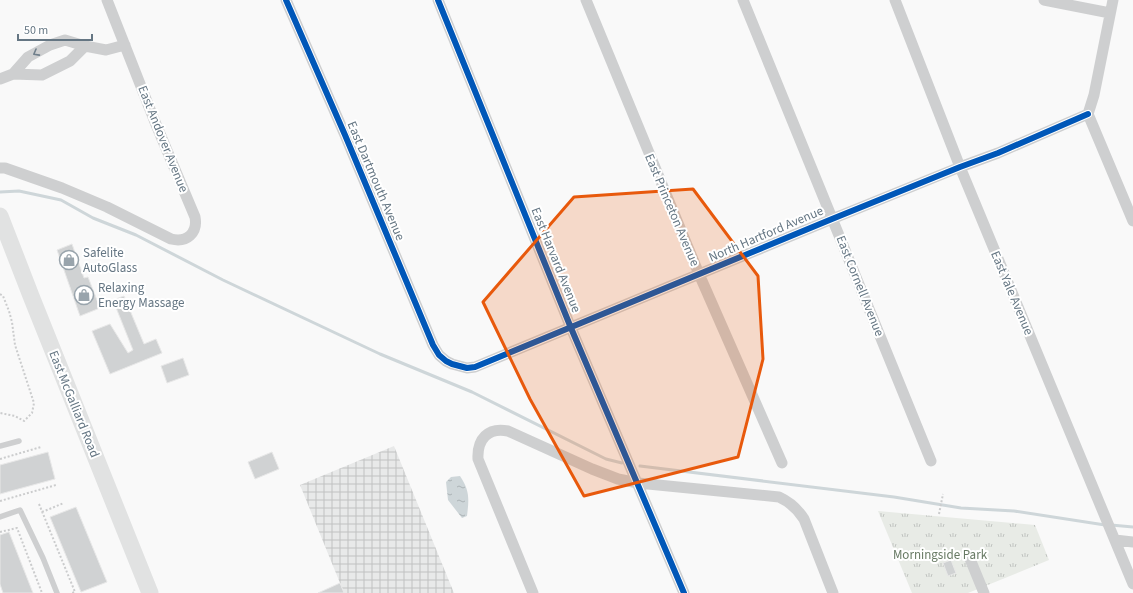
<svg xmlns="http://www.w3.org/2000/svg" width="1133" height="593" viewBox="0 0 1133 593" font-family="'Source Sans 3',sans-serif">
<defs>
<pattern id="industrial-grid" width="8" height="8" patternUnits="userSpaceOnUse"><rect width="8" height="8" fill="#e8e9e9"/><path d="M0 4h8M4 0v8" fill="none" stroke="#c0c1c2"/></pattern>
<pattern id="park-tufts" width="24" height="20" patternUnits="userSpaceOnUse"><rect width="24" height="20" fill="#e8ebe6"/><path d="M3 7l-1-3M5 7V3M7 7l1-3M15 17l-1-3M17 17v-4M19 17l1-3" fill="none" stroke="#c0c3c0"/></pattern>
<pattern id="water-ripples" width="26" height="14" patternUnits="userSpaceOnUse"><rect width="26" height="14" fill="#ced6d9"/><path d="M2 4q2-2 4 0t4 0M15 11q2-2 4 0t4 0" fill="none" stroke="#abb2b5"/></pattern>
</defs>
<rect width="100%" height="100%" fill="#f9f9f9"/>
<path fill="url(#industrial-grid)" d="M394,446L454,593H344L340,583L300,485Z"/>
<path fill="url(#park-tufts)" d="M878,511L1035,525L1049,560L968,593H912Z"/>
<path fill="url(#water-ripples)" d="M460,476C470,491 469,499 467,516L462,518L448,500L446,482L451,477Z"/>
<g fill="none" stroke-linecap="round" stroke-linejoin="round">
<path stroke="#ced6d9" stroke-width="3" d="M0,192L19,191L61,200L93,218L136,235L223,280L380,354L472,392L606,459L622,463
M640,466L894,497L961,508L1014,511L1105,525
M1111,525L1133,527"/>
</g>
<path fill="#d0d2d3" stroke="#e8e8e8" d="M72,244L84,278L88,277L100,308L80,316L57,250Z
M124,296L144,344L156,339L162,353L110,374L92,331L110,324L128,353L133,350L113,300Z
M183,358L189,375L167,383L161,366Z
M48,452L55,479L0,494V465Z
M272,452L279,469L255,479L248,462Z
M76,507L107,582L81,592L50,517Z
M9,532L33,593H3L0,584V535Z
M951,560L956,573L948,576L943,563Z
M340,583L344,593H318Z"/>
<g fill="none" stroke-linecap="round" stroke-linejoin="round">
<path stroke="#cbcccd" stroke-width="2" stroke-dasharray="2 2" stroke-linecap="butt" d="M0,294L3,296L9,311L12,322L15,345L34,403L32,413L24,421L15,416L0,413
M0,459L41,447
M0,501L56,485
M39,504L75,592L72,593
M42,512L64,503
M939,514L943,494
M0,532L17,528L42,593"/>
<path stroke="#cecfd0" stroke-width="5.5" d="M0,446L19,441
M0,517L20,510L43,558L57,593"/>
<path stroke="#cecfd0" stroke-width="11" d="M286,0L345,135L433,345L439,355L446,361L452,364L467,368L475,367L832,219L960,167L998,153L1088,114
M438,0L571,328L684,593
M586,0L699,274L782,463
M743,0L931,461
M895,0L960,167L1133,584
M1044,0L1110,13
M1113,0L1094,95L1088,114L1133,221
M13,74L28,57L50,45L65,40L85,46L106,50L125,45
M0,79L13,74L42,75L70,61L85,46
M0,168H5L62,188L107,207L171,239C187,243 198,233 195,217L155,122L107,0
M1115,540L1133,542
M968,554L984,593
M533,593L478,459C477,439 488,427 508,431L592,469L618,479L638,483L779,497C790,502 797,508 804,519L833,593"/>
<path stroke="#e1e2e2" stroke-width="17" d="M0,216L31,296L150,593"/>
<defs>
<path id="cycleway" d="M286,0L345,135L433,345L439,355L446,361L452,364L467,368L475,367L832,219L960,167L998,153L1088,114
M438,0L571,328L684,593"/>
</defs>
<use href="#cycleway" stroke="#fff" stroke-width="8"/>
<use href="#cycleway" stroke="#0057b8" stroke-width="6"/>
</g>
<defs><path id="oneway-chevron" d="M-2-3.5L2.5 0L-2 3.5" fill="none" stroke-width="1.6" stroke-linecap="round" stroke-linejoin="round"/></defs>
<use stroke="#707f8b" href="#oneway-chevron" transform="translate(36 53) rotate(151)"/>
<path fill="#e8590c" fill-opacity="0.2" stroke="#e8590c" stroke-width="3" stroke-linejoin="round" d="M693,189L758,276L763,359L738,457L584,496L530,399L483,302L574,197Z"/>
<defs>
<symbol id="shop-ring" viewBox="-11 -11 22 22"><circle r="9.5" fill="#fff" stroke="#99a4ac" stroke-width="1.5"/><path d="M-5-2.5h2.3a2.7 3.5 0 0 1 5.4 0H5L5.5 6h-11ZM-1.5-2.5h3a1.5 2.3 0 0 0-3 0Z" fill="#99a4ac"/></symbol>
</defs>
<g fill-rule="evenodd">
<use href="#shop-ring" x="58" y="249" width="22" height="22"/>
<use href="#shop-ring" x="73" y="284" width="22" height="22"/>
</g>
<g text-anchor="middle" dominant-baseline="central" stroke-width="4" stroke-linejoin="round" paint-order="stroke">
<g font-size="13" fill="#657683" stroke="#fff">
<text transform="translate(163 139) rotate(68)">East Andover Avenue</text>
<text transform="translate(376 181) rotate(67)">East Dartmouth Avenue</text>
<text transform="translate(672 210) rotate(67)">East Princeton Avenue</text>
<text transform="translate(766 234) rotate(-23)">North Hartford Avenue</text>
<text transform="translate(556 260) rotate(68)">East Harvard Avenue</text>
<text transform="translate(860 286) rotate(68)">East Cornell Avenue</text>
<text transform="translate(1012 293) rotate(67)">East Yale Avenue</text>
<text transform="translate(74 404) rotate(68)">East McGalliard Road</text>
</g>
<g font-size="13" fill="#657683" stroke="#fff" text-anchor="start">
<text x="83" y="253">Safelite<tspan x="83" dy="15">AutoGlass</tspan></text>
<text x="98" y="288">Relaxing<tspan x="98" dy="15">Energy Massage</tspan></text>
</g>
<g font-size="13" fill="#687a64" stroke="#fff">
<text x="940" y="555">Morningside Park</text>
</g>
</g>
<path d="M18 34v6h74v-6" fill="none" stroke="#657683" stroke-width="2"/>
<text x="24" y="34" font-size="12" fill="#657683" stroke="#ffffff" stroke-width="3" paint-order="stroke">50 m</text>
</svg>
